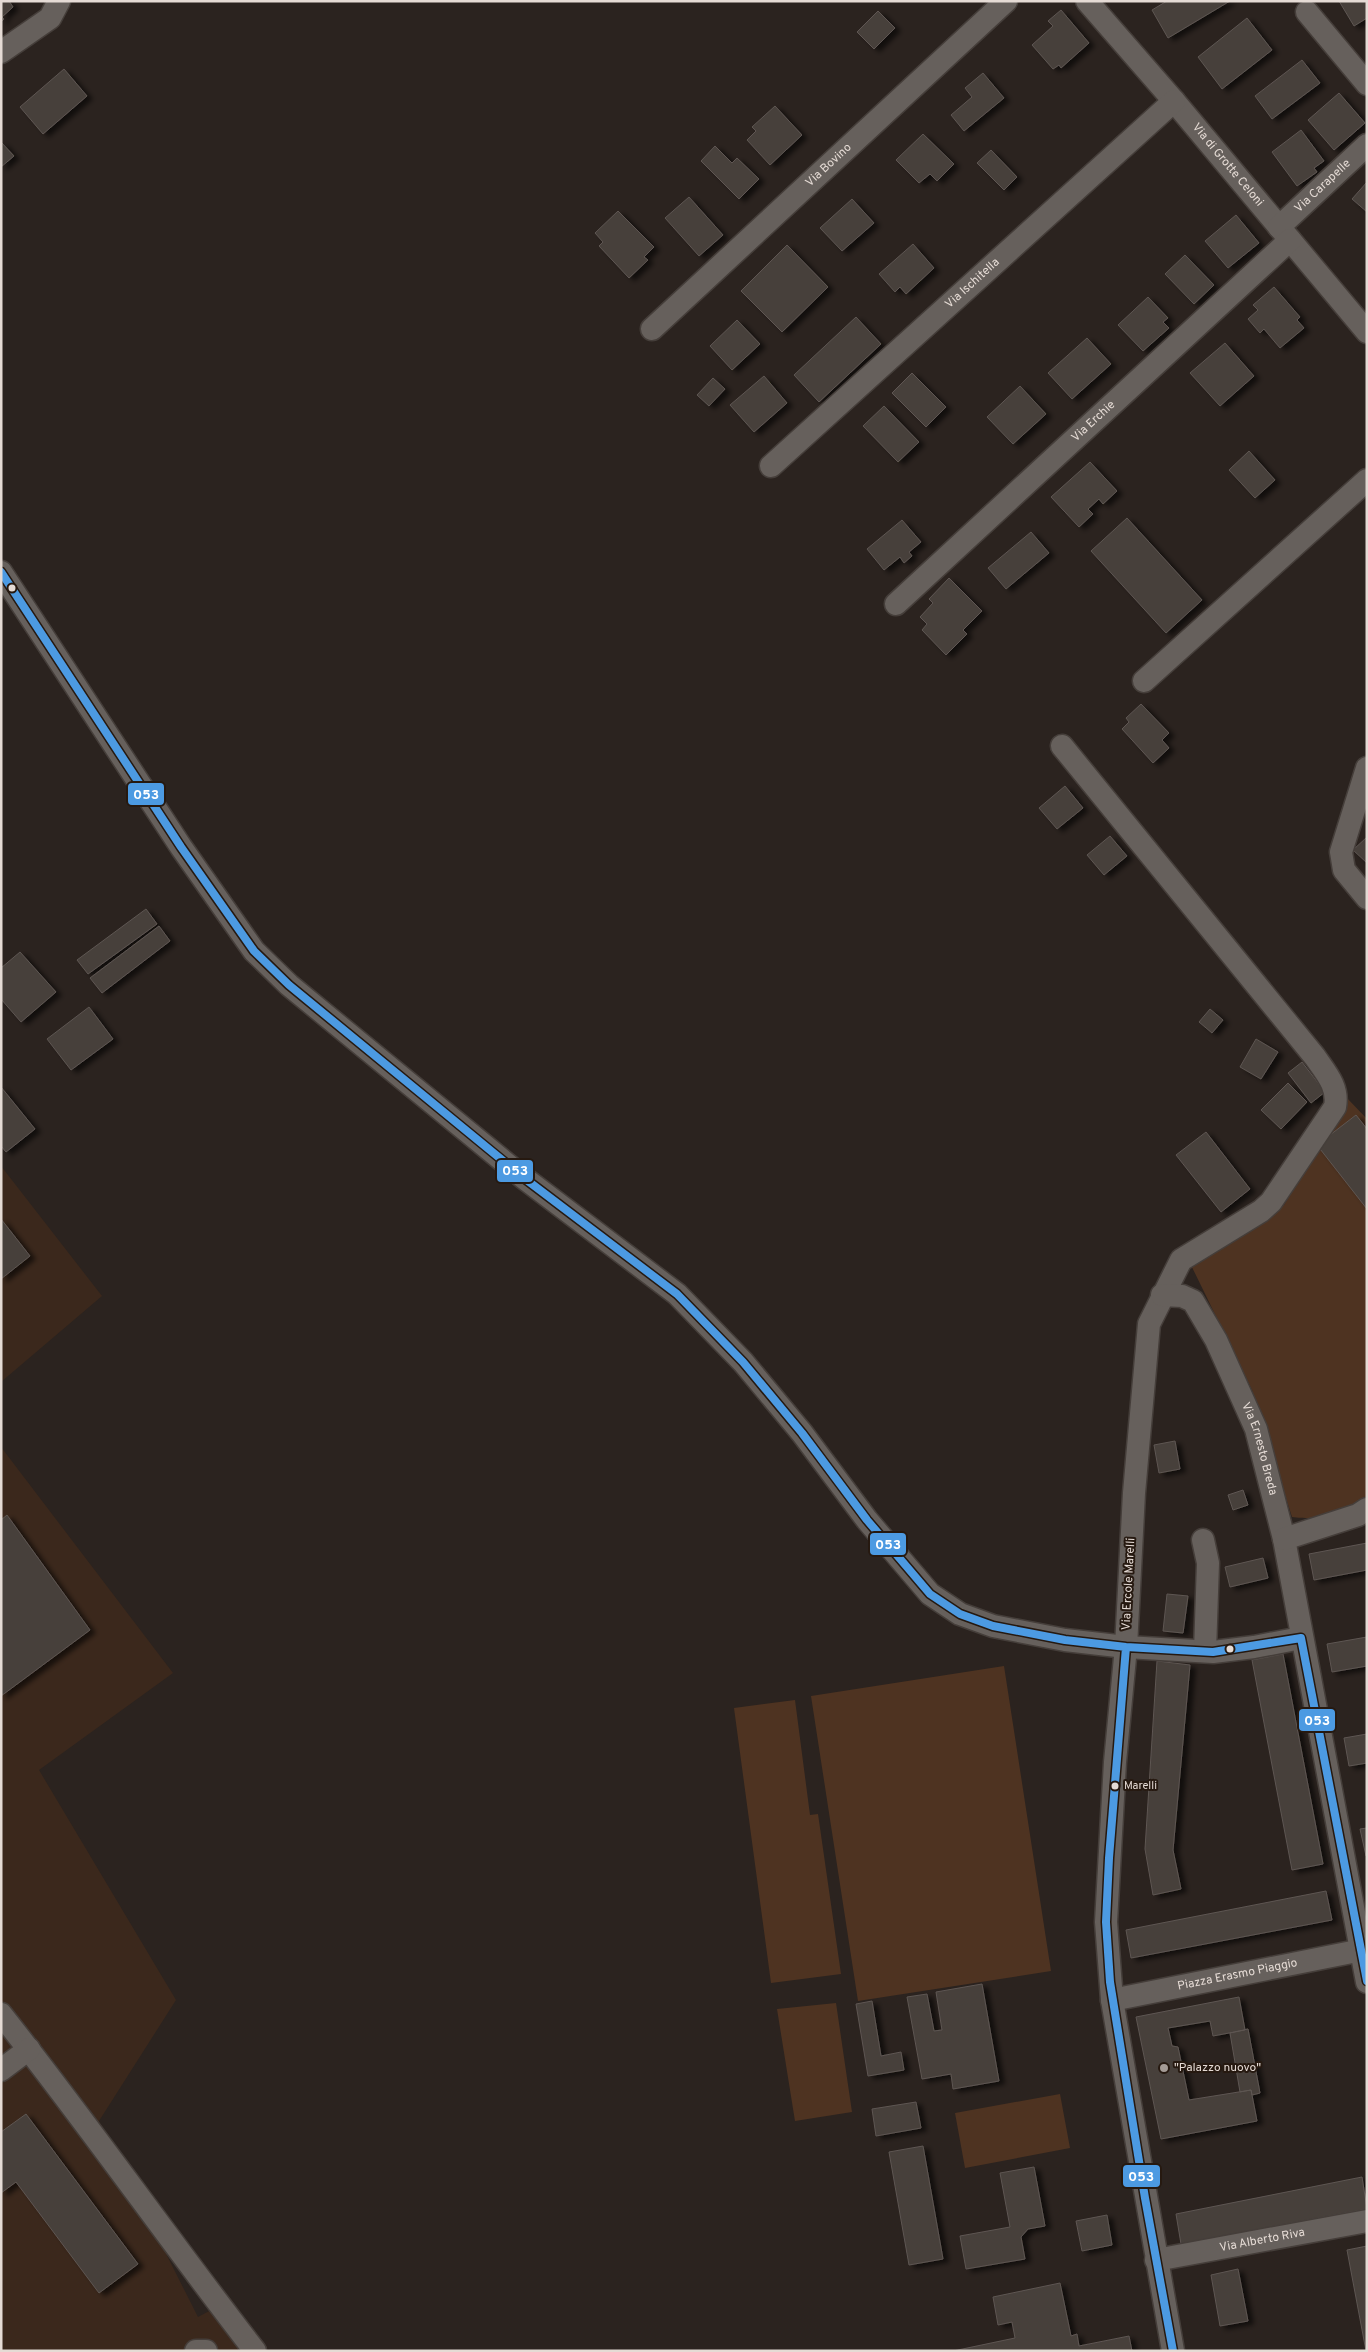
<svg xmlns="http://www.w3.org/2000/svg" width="1368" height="2352" viewBox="0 0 1368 2352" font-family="Overpass,sans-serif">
<defs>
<filter id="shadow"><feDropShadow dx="5.5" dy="3" stdDeviation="2.5" flood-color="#0009"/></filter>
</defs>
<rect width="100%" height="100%" fill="#2b231f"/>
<path fill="#3b281c" d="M1,1166L102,1296L1,1382Z
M1,1447L173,1673L39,1770L176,2000L99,2121L198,2317L228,2301L258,2351H1Z"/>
<path fill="#4e3321" d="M1347,1098L1367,1119V1497C1339,1515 1324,1521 1292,1517L1252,1390L1189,1261L1284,1205Z
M1004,1666L1051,1971L858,2001L811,1696Z
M795,1700L810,1815L818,1814L841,1974L771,1983L734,1708Z
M836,2003L852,2112L795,2121L777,2009Z
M1060,2094L1070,2148L965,2168L955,2113Z"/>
<path fill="#463f3b" stroke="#5e5652" filter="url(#shadow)" d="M1,1H9L13,7L2,17L4,19L1,22Z
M1167,1H1230L1168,38L1152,10Z
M1339,1H1367V18L1354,26Z
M1061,10L1089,43L1061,68L1059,65L1053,69L1032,45L1053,26L1048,21Z
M878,11L895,28L874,49L857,32Z
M1247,18L1272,50L1222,89L1198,57Z
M1302,60L1320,83L1272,119L1255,96Z
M64,69L87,96L43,134L20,107Z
M983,73L1004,98L964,131L951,115L972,97L965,88Z
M1339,93L1365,123L1334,150L1308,120Z
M775,106L802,135L770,165L747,140L756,131L752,127Z
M1301,130L1324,161L1314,168L1317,172L1297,186L1272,152Z
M923,134L954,164L937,181L930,174L919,183L896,160Z
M1,142L14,156L1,167Z
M715,146L732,163L737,158L759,179L739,199L701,161Z
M991,150L1017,177L1004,190L977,163Z
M1367,182V212L1352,199Z
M689,197L723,235L699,256L665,218Z
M852,199L874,223L842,251L820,228Z
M618,211L654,247L644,257L648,260L629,278L599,246L603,242L595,233Z
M1236,215L1259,243L1228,268L1205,241Z
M913,244L934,268L906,294L900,287L895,292L879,274Z
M787,245L828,287L782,332L741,291Z
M1185,255L1214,285L1194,304L1165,274Z
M1274,287L1300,317L1297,320L1304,328L1280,348L1264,329L1260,333L1248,319L1258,310L1253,305Z
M1148,297L1168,318L1163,322L1169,328L1143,351L1118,325Z
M856,317L881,344L819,402L794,375Z
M737,320L760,344L732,370L710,346Z
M1087,338L1111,364L1072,399L1048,373Z
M1225,343L1254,376L1220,406L1190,373Z
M912,373L946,407L926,427L892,393Z
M764,376L787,403L754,432L730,405Z
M713,378L725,389L709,406L697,395Z
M1020,386L1046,414L1013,444L987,417Z
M884,406L919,442L898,462L863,426Z
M1249,451L1275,480L1255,498L1229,470Z
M1090,462L1117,491L1103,504L1099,499L1088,509L1093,514L1079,527L1051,497Z
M1127,518L1202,600L1166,633L1091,551Z
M902,520L921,542L909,552L912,556L904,563L900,557L884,570L867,549Z
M1031,532L1049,553L1006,589L988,568Z
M949,578L982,611L963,630L967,634L946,655L922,630L927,624L920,617L933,603L929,599Z
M1141,704L1169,733L1162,740L1169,748L1153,763L1122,729L1129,722L1126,718Z
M1065,786L1083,808L1057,829L1039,808Z
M1110,836L1127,856L1104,875L1087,855Z
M1367,837V863L1353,850Z
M146,909L157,924L88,974L77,960Z
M159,926L170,941L102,993L90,978Z
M20,952L56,992L21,1022L1,999V968Z
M89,1007L113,1039L71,1070L47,1039Z
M1210,1009L1223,1020L1212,1033L1199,1022Z
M1256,1039L1278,1052L1261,1079L1240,1067Z
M1302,1062L1325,1092L1311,1103L1288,1073Z
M1288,1083L1307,1102L1281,1129L1261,1110Z
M1,1087L35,1129L6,1152L1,1146Z
M1356,1115L1367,1129V1209L1317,1145Z
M1206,1132L1250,1189L1221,1212L1176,1155Z
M1,1219L30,1256L1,1279Z
M1175,1441L1180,1469L1159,1473L1154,1445Z
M1243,1490L1248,1505L1233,1510L1228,1495Z
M7,1515L90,1630L1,1696V1520Z
M1367,1543V1570L1314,1580L1309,1554Z
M1263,1558L1268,1578L1230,1587L1225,1567Z
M1167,1594L1188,1596L1183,1633L1163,1631Z
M1367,1637V1666L1332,1672L1327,1644Z
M1283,1654L1323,1864L1292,1870L1252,1660Z
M1157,1661L1190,1665L1173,1850L1181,1889L1153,1895L1145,1849Z
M1367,1734V1763L1349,1766L1344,1738Z
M1367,1828V1856H1366L1360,1829Z
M1326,1891L1332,1920L1131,1958L1126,1930Z
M982,1984L999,2081L953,2089L951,2074L922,2079L907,1997L927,1994L934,2031L942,2030L936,1992Z
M1239,1997L1245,2030L1213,2036L1210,2021L1168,2028L1172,2046L1178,2047L1189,2100L1251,2090L1257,2121L1161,2139L1136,2017Z
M872,2001L881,2056L901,2052L904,2070L868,2076L856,2004Z
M1248,2029L1260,2093L1252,2095L1251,2090L1240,2092L1230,2033Z
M916,2102L921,2128L876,2136L872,2109Z
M26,2114L138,2264L99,2293L16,2182L1,2193V2132Z
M923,2146L943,2259L909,2265L889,2152Z
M1034,2167L1045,2226L1028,2229L1021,2237L1025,2259L966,2269L960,2236L1010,2227L1000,2173Z
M1362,2177L1367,2209L1181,2244L1176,2214Z
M1107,2215L1112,2245L1082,2251L1076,2221Z
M1367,2246V2351H1366L1347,2250Z
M1238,2269L1248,2321L1220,2326L1211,2275Z
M1060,2283L1071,2336L1077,2334L1079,2346L1129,2336L1132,2351H953L1015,2338L1012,2322L998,2325L993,2297Z"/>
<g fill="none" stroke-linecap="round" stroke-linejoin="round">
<defs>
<g id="minor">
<path id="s1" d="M1087,1L1174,101L1367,332"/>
<path d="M1307,12L1367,84"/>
<path d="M1,52L50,18L59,1"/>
<path id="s2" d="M1279,227L1367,145"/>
<path id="s3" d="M652,329L1006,1"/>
<path id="s4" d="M771,466L1174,101"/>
<path d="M1,572L181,847L254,951L289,985L524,1178L677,1294L743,1362L802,1433L867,1520L930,1594L960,1614L993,1626L1065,1640L1126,1647L1213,1652L1254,1647L1301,1638"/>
<path id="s5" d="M896,604L1290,240"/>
<path d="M1144,681L1367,480"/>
<path d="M1062,746L1315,1057C1326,1073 1339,1087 1335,1107L1271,1202L1261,1211L1181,1260L1149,1324L1134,1493L1126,1647L1115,1762L1106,1922L1112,2000L1173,2351"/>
<path d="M1367,768L1341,852L1344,870L1367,898"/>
<path id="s6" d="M1162,1295L1182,1296L1193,1301L1216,1340L1256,1429L1284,1539L1367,1982"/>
<path d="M1284,1539L1358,1515L1367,1509"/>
<path d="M1203,1540L1208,1563L1205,1651"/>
<path id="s7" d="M1112,2000L1367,1949"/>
<path d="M1,2014C88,2124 169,2240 255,2351"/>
<path d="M1,2070L29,2049"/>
<path id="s8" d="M1156,2260L1367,2221"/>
<path d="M196,2351H206"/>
</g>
</defs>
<use href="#minor" stroke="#453e3a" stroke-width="25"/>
<use href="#minor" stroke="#66605c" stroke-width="22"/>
<defs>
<path id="bus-1" d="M1,572L181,847L254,951L289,985L524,1178L677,1294L743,1362L802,1433L867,1520L930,1594L960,1614L993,1626L1065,1640L1126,1647L1213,1652L1301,1638L1367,1981
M1126,1647L1109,1858L1106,1922L1110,1982L1145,2198L1173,2351"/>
</defs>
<use href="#bus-1" stroke="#261910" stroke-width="11"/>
<use href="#bus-1" stroke="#4c9ae2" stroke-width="8"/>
</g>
<g fill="#e5dbd5" stroke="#261910" stroke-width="2">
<circle cx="12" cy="588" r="4.5"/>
<circle cx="1230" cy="1649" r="4.5"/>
<circle cx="1115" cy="1786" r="4.5"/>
</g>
<circle fill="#a49b95" stroke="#261910" stroke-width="2" cx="1164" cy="2068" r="5"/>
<g text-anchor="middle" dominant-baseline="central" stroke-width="4" stroke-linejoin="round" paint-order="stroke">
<g font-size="11" fill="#e5dbd5" stroke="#261910" text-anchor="start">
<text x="1124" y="1786">Marelli</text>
</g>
<g font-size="12" fill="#e5dbd5" stroke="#261910">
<text stroke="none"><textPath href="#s3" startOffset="241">Via Bovino</textPath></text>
<text stroke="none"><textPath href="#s1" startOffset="216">Via di Grotte Celoni</textPath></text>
<text stroke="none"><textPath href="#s2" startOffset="60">Via Carapelle</textPath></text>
<text stroke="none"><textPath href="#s4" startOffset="272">Via Ischitella</textPath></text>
<text stroke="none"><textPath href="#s5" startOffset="269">Via Erchie</textPath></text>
<text stroke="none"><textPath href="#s6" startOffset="195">Via Ernesto Breda</textPath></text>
<text transform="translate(1129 1584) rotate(-87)">Via Ercole Marelli</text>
<text stroke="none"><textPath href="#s7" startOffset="128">Piazza Erasmo Piaggio</textPath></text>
<text stroke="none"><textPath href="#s8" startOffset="108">Via Alberto Riva</textPath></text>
</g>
<g font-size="12" fill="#e5dbd5" stroke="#261910" text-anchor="start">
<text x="1174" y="2068">"Palazzo nuovo"</text>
</g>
</g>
<g stroke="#261910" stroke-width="2">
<rect x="127" y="782" width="38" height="24" rx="5" fill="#4c9ae2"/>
<rect x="496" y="1159" width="38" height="24" rx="5" fill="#4c9ae2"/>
<rect x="869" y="1532" width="38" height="24" rx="5" fill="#4c9ae2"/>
<rect x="1298" y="1708" width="38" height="24" rx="5" fill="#4c9ae2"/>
<rect x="1122" y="2164" width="39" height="24" rx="5" fill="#4c9ae2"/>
</g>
<g font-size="14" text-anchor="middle" font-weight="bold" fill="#fff">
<text x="146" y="799">053</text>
<text x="515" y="1175">053</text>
<text x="888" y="1549">053</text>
<text x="1317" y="1725">053</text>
<text x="1141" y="2181">053</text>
</g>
<rect width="1368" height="2352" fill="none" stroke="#e5dbd5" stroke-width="5"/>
</svg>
